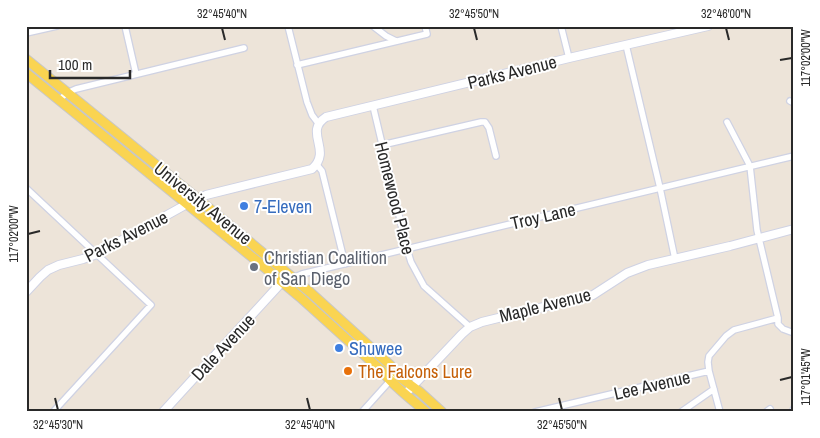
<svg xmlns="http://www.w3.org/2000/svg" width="820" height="438" viewBox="0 0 820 438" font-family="'Archivo Narrow',sans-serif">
<rect width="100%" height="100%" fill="#ede4d9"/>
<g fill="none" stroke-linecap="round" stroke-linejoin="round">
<defs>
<path id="street" d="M125,26L136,74
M288,26L307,102L312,115L318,123
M373,26L386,36L396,41
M561,26L569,58
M26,33L57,26
M626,45L660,188L675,259
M297,65L427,34L425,26
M59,100L67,93L76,89L244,48
M790,101L794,103
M373,106L407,249L411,262L424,286L470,327
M727,122L750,166L757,230L778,318V324L783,329L794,333
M382,145L481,122H485L489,128L496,156
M317,165L322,171L345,264
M26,188L151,305L53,412
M293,278L302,274L794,156
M362,412L397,373
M535,412L709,371
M681,412L714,389
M720,412L709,371L708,362L709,356L726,336L734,330L778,318
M766,412L770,409
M792,412L794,408"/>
<path id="secondary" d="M26,292L40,277L48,270L59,265L83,259L97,254L187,204L206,195L312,169C333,150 303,132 326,117L569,58L708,26
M409,390L462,334L470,327L482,322L593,295L627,273L648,265L730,246L794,229
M163,412L282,282L293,278"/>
<path id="primary" d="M26,59L198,199L281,268L311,293L390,365L401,378L420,392L442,412
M26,73L257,261L300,297L383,372C395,388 411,398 426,412"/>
</defs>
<use href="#street" stroke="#cfd2e3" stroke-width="8"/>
<use href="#secondary" stroke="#cfd2e3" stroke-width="10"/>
<use href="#primary" stroke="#c7c7c7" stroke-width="11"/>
<use href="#street" stroke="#fff" stroke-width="5.5"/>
<use href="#secondary" stroke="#fff" stroke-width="8"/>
<use href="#primary" stroke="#fad451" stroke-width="9"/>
</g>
<path fill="none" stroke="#292929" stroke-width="2" d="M222,28L225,40M474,28L477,40M726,28L729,40M780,60L792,58M28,234L40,231M780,380L792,377M55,398L58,410M307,398L310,410M559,398L562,410"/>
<g fill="#3f7fe0" stroke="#fff" stroke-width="2">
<circle cx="244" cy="206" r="5"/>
<circle cx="339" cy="348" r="5"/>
</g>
<circle fill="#6b7280" stroke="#fff" stroke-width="2" cx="254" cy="267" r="5"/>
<circle fill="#e8710a" stroke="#fff" stroke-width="2" cx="348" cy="371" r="5"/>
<g text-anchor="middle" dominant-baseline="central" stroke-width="4" stroke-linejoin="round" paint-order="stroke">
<g font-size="18" fill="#292929" stroke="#fff">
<text transform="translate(512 72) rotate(-14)">Parks Avenue</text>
<text transform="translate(395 198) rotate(76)">Homewood Place</text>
<text transform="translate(203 203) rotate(39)">University Avenue</text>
<text transform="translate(543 216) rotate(-13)">Troy Lane</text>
<text transform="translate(126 236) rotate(-27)">Parks Avenue</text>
<text transform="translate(545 305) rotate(-14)">Maple Avenue</text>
<text transform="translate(223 347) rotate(-47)">Dale Avenue</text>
<text transform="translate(652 385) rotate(-13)">Lee Avenue</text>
</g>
<g font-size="18" fill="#366cbe" stroke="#fff" text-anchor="start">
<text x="254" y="206">7-Eleven</text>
<text x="349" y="348">Shuwee</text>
</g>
<g font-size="18" fill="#5b616d" stroke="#fff" text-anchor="start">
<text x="264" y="257">Christian Coalition<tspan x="264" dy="21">of San Diego</tspan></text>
</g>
<g font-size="18" fill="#c56008" stroke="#fff" text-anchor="start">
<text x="358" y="371">The Falcons Lure</text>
</g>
</g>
<rect width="820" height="438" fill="none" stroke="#ffffff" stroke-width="55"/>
<path d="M50 70v8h80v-8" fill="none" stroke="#292929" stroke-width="2.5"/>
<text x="58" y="70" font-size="15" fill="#292929" stroke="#ffffff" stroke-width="4" paint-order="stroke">100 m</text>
<rect x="28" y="28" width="764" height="382" fill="none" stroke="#292929" stroke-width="2"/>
<g font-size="12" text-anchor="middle" fill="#292929">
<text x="222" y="18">32°45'40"N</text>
<text x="474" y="18">32°45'50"N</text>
<text x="726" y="18">32°46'00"N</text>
<text transform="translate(806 58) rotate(-90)" y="4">117°02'00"W</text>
<text transform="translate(14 234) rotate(-90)" y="4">117°02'00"W</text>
<text transform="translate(806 377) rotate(-90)" y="4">117°01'45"W</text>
<text x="58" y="429">32°45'30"N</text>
<text x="310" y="429">32°45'40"N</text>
<text x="562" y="429">32°45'50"N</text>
</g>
</svg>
